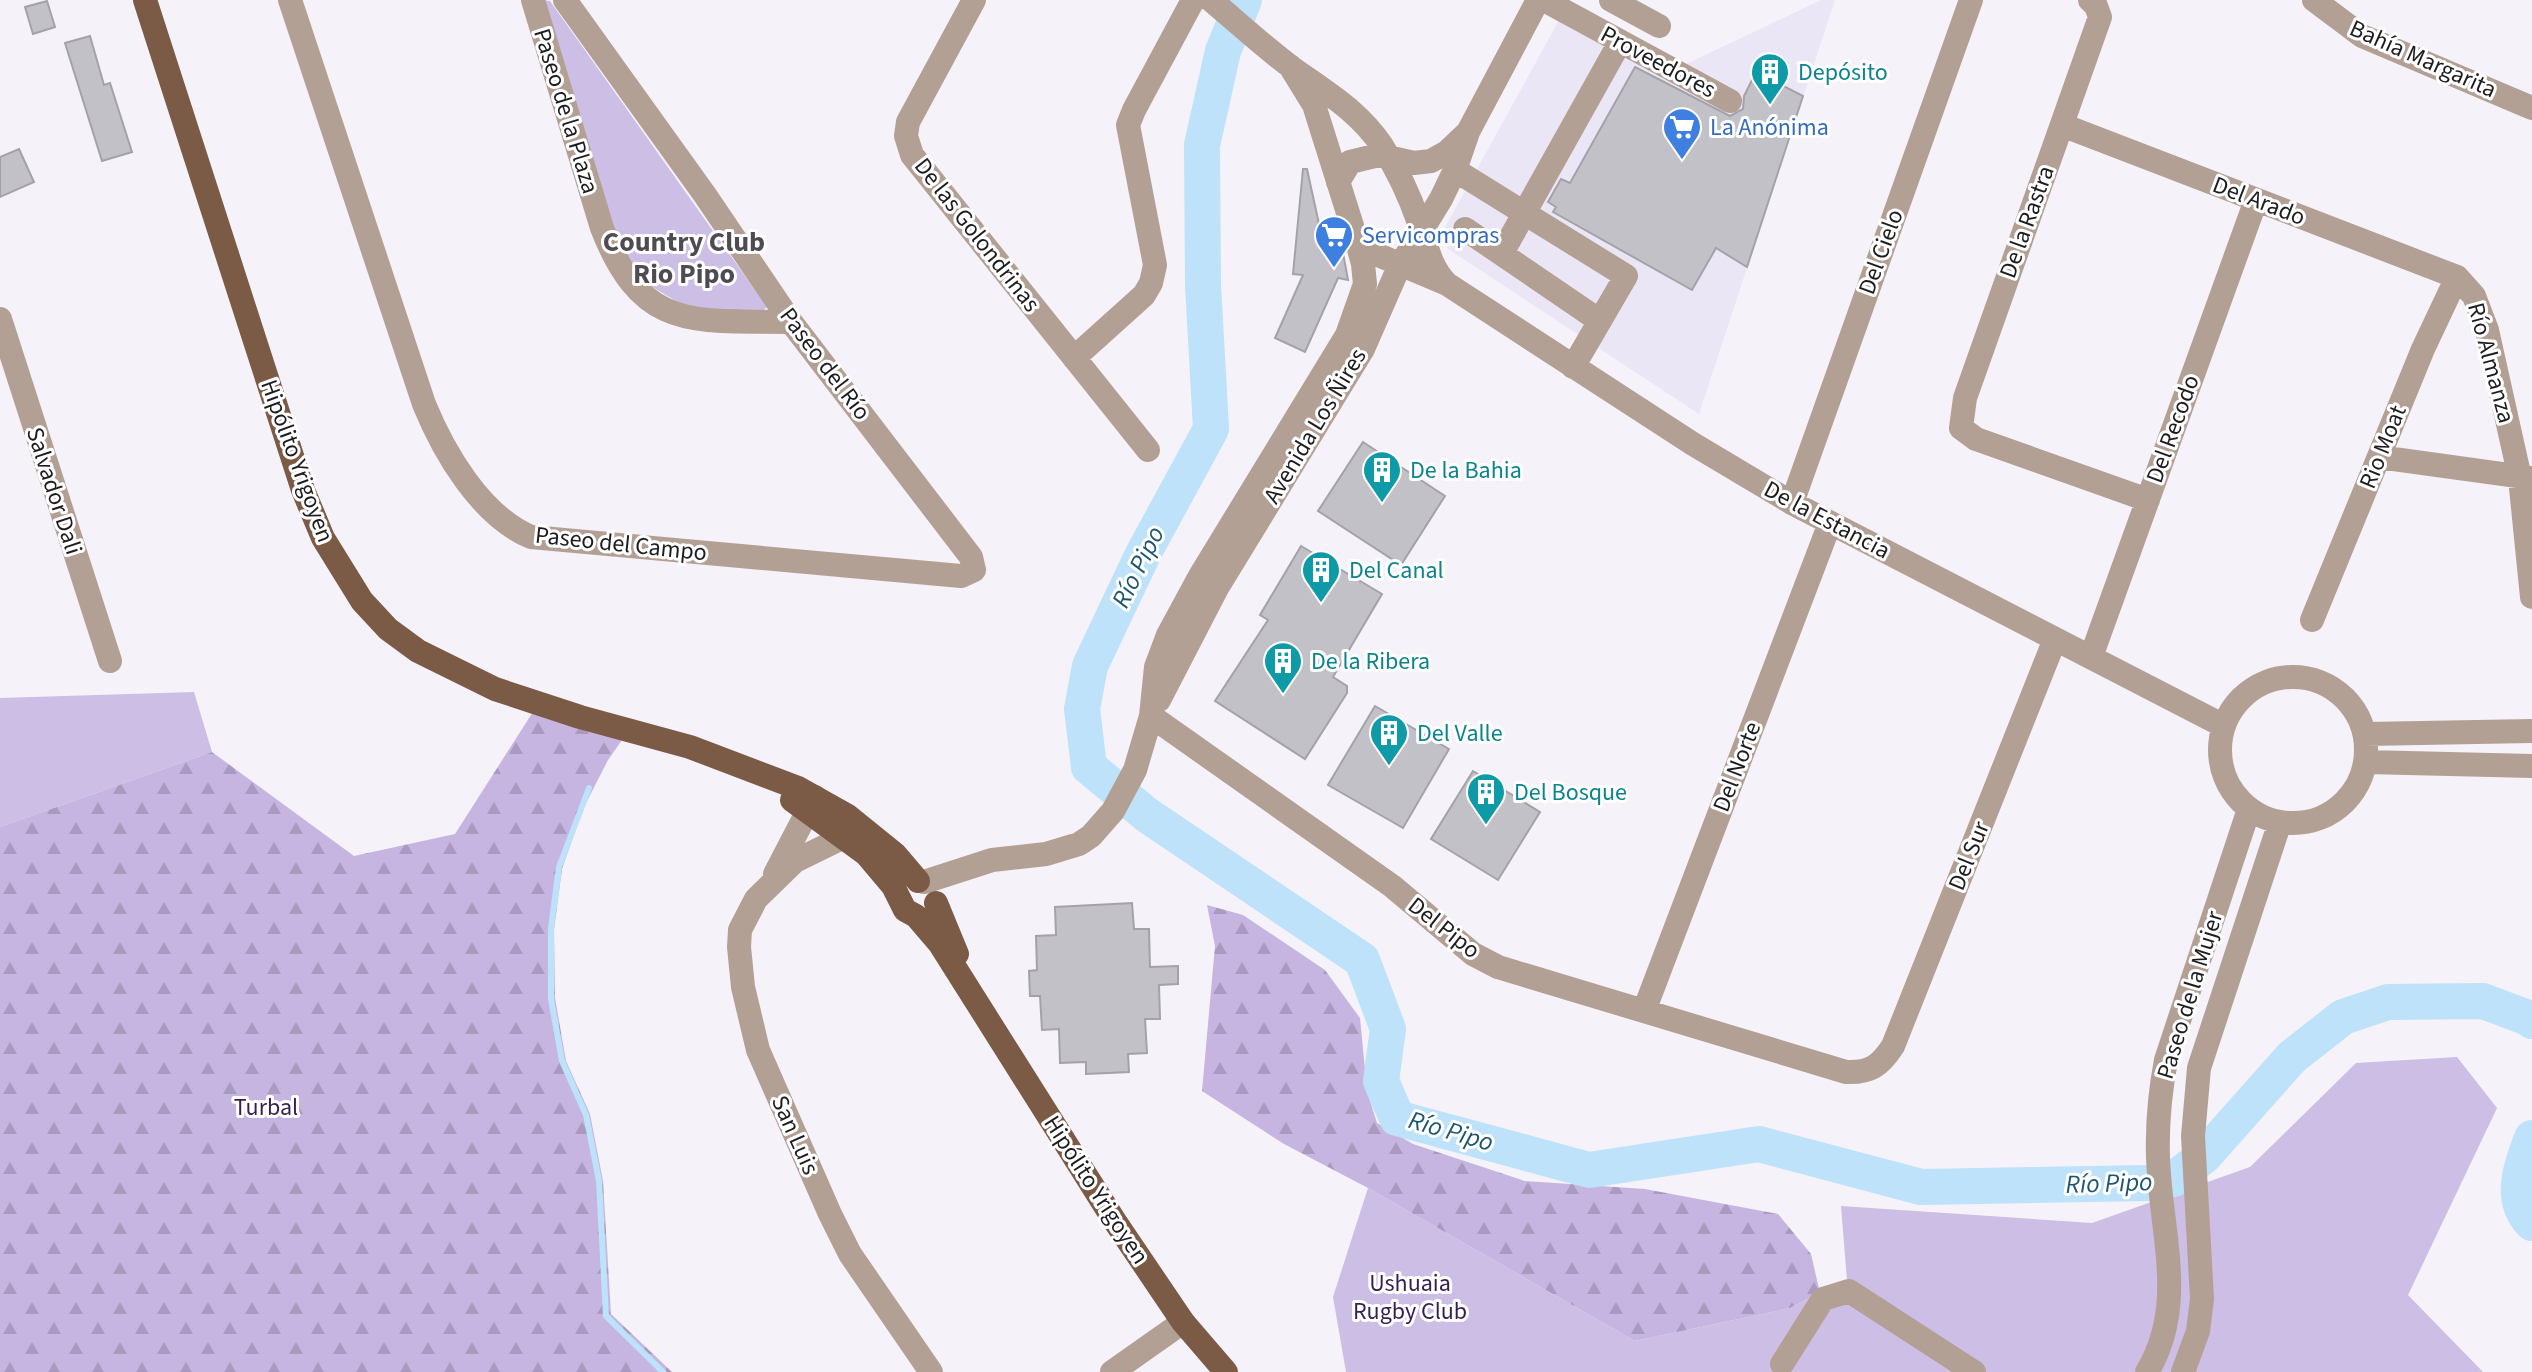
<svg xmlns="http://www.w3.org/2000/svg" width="2532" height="1372" viewBox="0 0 2532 1372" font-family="'Source Sans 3',sans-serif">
<defs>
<pattern id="forest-firs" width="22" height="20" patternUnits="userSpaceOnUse" patternTransform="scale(2)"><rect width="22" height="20" fill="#c5b5e0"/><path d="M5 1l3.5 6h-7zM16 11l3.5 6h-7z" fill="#a99bc0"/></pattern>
</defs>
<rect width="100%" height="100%" fill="#f5f2fa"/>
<path fill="#ebe6f5" d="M1821,0H1835L1699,414L1448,249L1443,231L1569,2L1684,65Z"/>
<path fill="#ccbee4" d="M541,0L550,1L767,307L761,312L701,308L681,304L644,282L610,227Z
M194,692L212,752L0,827V698Z
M2457,1057L2497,1108L2408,1295L2483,1372H1346L1333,1297L1368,1188L1635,1341L1790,1308L1847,1280L1841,1206L2092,1223L2250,1167L2356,1063Z"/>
<path fill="url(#forest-firs)" d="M538,704L629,730L608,760L583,809L562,869L554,930L555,998L566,1061L590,1114L603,1181L611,1314L672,1372H0V827L212,752L354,856L455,834Z
M1207,905L1243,915L1325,970L1360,1018L1367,1091L1377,1123L1413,1144L1525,1181L1645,1189L1778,1214L1811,1254L1820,1293L1790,1308L1635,1341L1368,1188L1284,1144L1202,1091L1215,946Z"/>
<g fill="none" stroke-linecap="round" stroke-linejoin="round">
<path stroke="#bde2f9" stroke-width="6" d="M589,788L559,867L551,928V999L562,1061L586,1115L599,1181L606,1316L663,1372"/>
<path stroke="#bde2f9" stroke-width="36" d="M1244,0L1223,51L1202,145L1203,285L1211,429L1143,554L1090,666L1082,709L1089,767L1147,815L1362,960L1388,1029L1381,1081L1397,1118L1589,1170L1759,1144L1921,1187L2148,1183L2174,1179L2204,1156L2292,1057L2343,1017L2388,1002L2483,1001L2528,1018L2532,1021
M2532,1138C2522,1164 2508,1199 2532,1223"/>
</g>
<path fill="#c3c1c8" stroke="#a4a2a9" stroke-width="2" d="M47,1L55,27L33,34L25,7Z
M90,36L104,85L110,83L132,152L102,161L65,43Z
M1635,67L1730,116L1743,109L1744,96L1756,72L1803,96L1747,267L1716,248L1692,290L1553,212L1556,207L1548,202L1561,179L1570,183Z
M19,149L34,182L0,197V157Z
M1303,169H1307L1326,256L1343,253L1348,280L1338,278L1305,352L1275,338L1303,275L1293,274Z
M1363,442L1445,496L1401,565L1318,511Z
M1301,546L1382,594L1333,677L1347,686V693L1305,759L1215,701L1268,620L1260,615Z
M1375,706L1449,749L1403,828L1328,785Z
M1473,771L1540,812L1498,880L1431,839Z
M1132,903L1134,929H1149L1150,967L1178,966V984L1159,985L1160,1019H1145L1147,1053L1128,1054L1129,1072L1086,1074V1062L1060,1063L1059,1029L1042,1030L1040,996H1030L1029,971L1037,970L1036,936L1056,935L1055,907Z"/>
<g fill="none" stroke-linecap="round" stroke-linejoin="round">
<path stroke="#b3a094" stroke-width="24" d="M290,0L424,404C444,453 481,516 531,537L961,576L974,570L971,557L791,322L705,195L565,0
M533,0L602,228C643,333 694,320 791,322
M974,0L908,122L906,136L912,155L1148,450
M1211,0C1237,22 1263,46 1291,67C1324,91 1358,110 1382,146C1397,169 1410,197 1419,223C1427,245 1429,265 1446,283
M1544,0L1730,101
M1611,0L1659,26
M2090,0L2096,6L2100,17L1965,398L1961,428L1976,439L2148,500
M2314,0L2362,36L2532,108
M1290,66L1314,105L1354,232L1371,252L1447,284L1693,444L1792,503L2224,726
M2062,125L2457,277L2474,296L2487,330L2520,478L2532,597
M1455,170L1626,276L1573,367
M1338,182L1350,162L1379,155L1414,163L1431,161L1447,152L1466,134
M1465,229L1600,321
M1502,253L1620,42
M0,319L110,661
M1074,358L1144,295L1151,283L1155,265L1128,125L1134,110L1193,0
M2379,457L2532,478
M1792,503L1971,0
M2312,620L2423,349L2457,277
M2091,657L2256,200
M2220 750a73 73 0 1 1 146 0a73 73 0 1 1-146 0Z
M1159,700L1217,588L1363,349L1398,269L1441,199L1455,170L1468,132L1538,0
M1151,716L1392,886L1473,954L1498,967L1846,1072C1870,1073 1880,1066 1893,1046L2055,639
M2365,734L2532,731
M2366,762L2532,766
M844,837L795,861L756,899L740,930L739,947L743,987L758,1050L830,1214L850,1254L931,1372
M775,874L815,797
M924,882L992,860L1046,854L1079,844L1091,836L1113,811L1135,770L1151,716L1156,667L1168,635L1200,576L1347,335L1365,284L1363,264L1356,238
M1644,1011L1830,523
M1782,1364L1823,1299L1849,1291L1974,1372
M1112,1372L1183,1322
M2147,1372C2188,1305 2160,1230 2158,1157C2157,1124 2160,1092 2166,1060L2249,809
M2183,1372L2198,1331L2202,1299L2193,1136L2199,1068L2280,822"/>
<path stroke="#7b5b46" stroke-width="24" d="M145,0L303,490L323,538L362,601L388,629L418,651L495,689L580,717L690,747L798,788L848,816L895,854L918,881
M792,800L866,854L893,886L905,910L916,916L940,944L1114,1220L1183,1322L1226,1372
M936,903L957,954"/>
</g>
<defs>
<symbol id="building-pin" viewBox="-11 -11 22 30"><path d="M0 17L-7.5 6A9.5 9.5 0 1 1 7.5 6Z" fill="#0f9aa8" stroke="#fff"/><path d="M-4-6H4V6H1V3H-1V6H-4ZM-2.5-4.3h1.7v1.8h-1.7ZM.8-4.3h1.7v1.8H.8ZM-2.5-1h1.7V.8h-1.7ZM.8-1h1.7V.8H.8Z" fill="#fff"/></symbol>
<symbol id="supermarket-pin" viewBox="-11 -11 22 30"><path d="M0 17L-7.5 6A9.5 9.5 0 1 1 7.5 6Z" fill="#3f7fe0" stroke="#fff"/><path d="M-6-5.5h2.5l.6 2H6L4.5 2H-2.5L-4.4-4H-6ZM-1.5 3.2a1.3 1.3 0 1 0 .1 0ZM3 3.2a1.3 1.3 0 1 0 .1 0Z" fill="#fff"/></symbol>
</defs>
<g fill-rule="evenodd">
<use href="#building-pin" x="1748" y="50" width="44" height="60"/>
<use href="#supermarket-pin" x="1660" y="105" width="44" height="60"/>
<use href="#supermarket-pin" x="1312" y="213" width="44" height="60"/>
<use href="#building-pin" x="1360" y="448" width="44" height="60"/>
<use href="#building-pin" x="1299" y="548" width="44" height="60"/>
<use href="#building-pin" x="1261" y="639" width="44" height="60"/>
<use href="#building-pin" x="1367" y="711" width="44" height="60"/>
<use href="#building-pin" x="1464" y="770" width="44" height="60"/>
</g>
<g text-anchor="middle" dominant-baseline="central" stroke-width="6" stroke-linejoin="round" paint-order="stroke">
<g font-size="24" fill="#1d1c1f" stroke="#fff">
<text transform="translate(2423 59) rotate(24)">Bahía Margarita</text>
<text transform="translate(1658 62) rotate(28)">Proveedores</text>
<text transform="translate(566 111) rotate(73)">Paseo de la Plaza</text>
<text transform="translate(2259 201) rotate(21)">Del Arado</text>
<text transform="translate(2027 222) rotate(-70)">De la Rastra</text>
<text transform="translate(977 235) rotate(52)">De las Golondrinas</text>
<text transform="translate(1881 252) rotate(-70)">Del Cielo</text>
<text transform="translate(2491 363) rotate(75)">Río Almanza</text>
<text transform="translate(825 364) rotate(53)">Paseo del Río</text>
<text transform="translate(1315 426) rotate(-59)">Avenida Los Ñires</text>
<text transform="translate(2173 429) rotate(-70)">Del Recodo</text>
<text transform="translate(2383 447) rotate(-68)">Rio Moat</text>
<text transform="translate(297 461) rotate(70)">Hipólito Yrigoyen</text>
<text transform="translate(54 491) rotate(72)">Salvador Dali</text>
<text transform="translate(1827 520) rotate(28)">De la Estancia</text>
<text transform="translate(621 544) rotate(6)">Paseo del Campo</text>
<text transform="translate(1737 767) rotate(-69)">Del Norte</text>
<text transform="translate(1969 856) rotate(-68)">Del Sur</text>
<text transform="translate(1444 928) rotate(38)">Del Pipo</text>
<text transform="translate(2190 995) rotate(-73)">Paseo de la Mujer</text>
<text transform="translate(795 1135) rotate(66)">San Luis</text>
<text transform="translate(1096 1190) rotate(57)">Hipólito Yrigoyen</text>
</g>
<g font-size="24" fill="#0d838f" stroke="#fff" text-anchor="start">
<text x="1798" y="72">Depósito</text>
<text x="1410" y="470">De la Bahia</text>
<text x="1349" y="570">Del Canal</text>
<text x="1311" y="661">De la Ribera</text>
<text x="1417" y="733">Del Valle</text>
<text x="1514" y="792">Del Bosque</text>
</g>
<g font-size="24" fill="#366cbe" stroke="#fff" text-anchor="start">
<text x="1710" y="127">La Anónima</text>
<text x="1362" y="235">Servicompras</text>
</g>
<g font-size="24" fill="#361e53" stroke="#fff">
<text x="266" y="1107">Turbal</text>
<text x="1410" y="1283">Ushuaia<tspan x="1410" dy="28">Rugby Club</tspan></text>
</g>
<g font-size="26" font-style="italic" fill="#1e5672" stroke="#fff">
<text transform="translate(1138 567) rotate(-64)">Río Pipo</text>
<text transform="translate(1451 1131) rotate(16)">Río Pipo</text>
<text transform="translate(2109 1183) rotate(-2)">Río Pipo</text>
</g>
<g font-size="28" font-weight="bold" fill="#4e4c52" stroke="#fff">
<text x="684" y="242">Country Club<tspan x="684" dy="32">Rio Pipo</tspan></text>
</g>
</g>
</svg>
